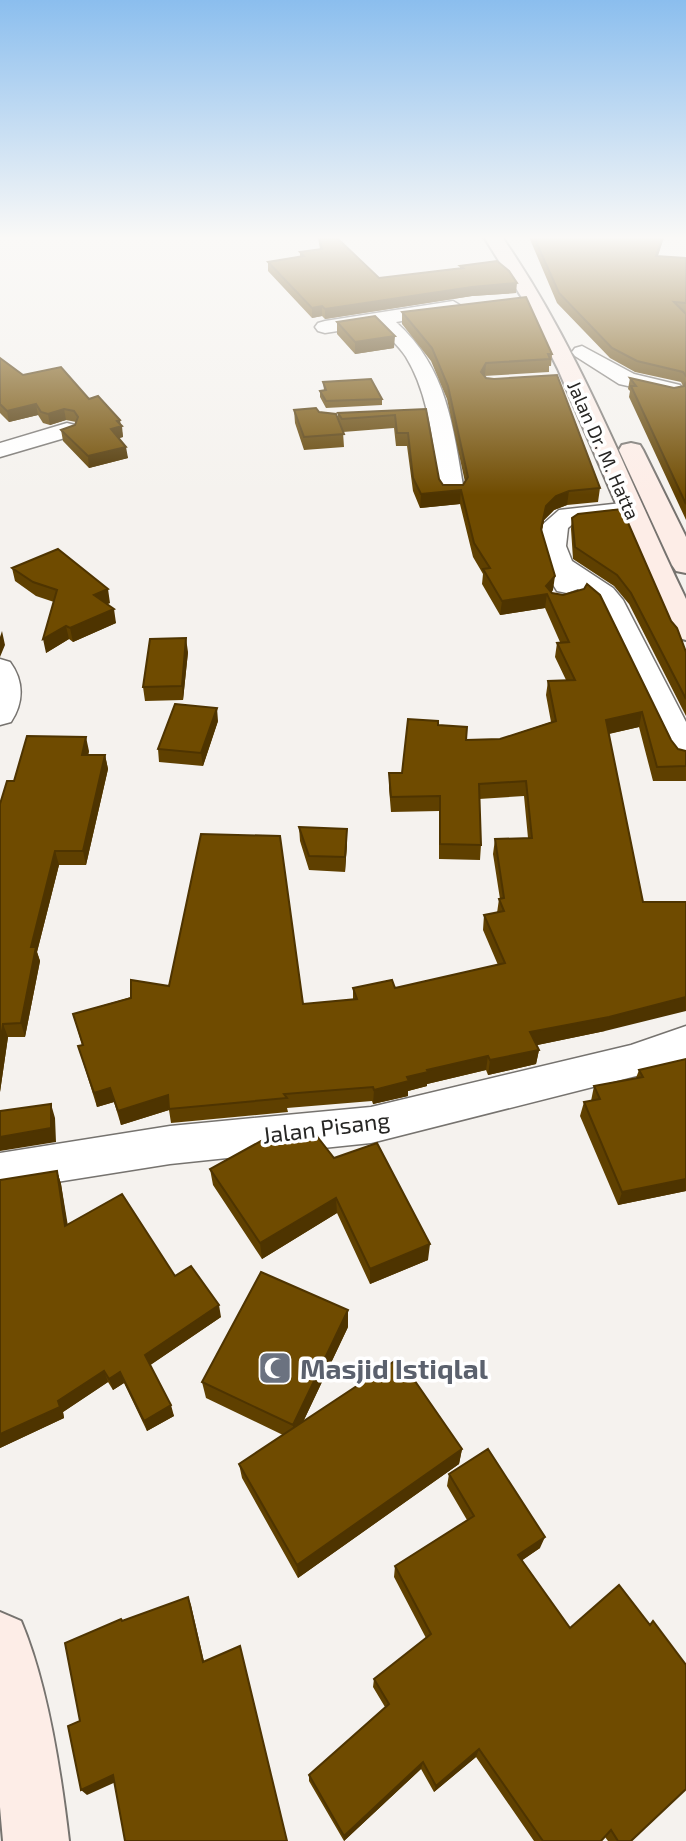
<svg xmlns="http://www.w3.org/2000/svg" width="686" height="1841" viewBox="0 0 686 1841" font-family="'Exo 2',sans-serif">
<rect width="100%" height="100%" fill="#f5f2ee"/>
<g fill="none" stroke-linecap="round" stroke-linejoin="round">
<defs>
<path id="street" d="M453,301L463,307L460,311L396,322C447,368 453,426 464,491L461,496L452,498L443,496L440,491C433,447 430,396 406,357C398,345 387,335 376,325L325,333L318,331L315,327L318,323L325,321Z
M582,346L634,374L680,385L683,390L680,395L672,396L619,384L575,356L572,352L575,348Z
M67,423L75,425L78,430L75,435L0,457V443Z
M631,502L640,505L644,510L640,515L575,522L568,528L566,546L572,561L613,588L623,600L686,722V764L675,761L670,754L600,608L578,589L567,593L557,591C544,571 540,549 542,525L559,510Z
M0,659L10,662C24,681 24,702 11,722L0,725Z
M686,1026V1059L648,1073L371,1143L170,1164L0,1191V1153L170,1126L371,1107L631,1045Z"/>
<path id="secondary" d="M484,237H502C580,349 627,477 686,599V640L675,637L671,631L558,369L524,301Z
M631,443L640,445L643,450L686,537V573L676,571L672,565L619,450L622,445Z
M0,1612L21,1621C48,1685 61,1772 69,1841H3L0,1807Z"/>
</defs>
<use href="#street" stroke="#76736f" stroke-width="3"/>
<use href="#secondary" stroke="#76736f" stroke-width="4"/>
<use href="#street" fill="#fff" fill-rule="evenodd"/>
<use href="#secondary" fill="#fdede7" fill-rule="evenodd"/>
</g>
<path fill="#5f4000" d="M318,237H336L379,278L460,268V266L516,293L472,296L325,319L322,316L312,318L268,271V262L300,257V252L320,249Z
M529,237H664L658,256L686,258V520L629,397L630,391L628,389L630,378L674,388L683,386L681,382L635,372L610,358L557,303Z
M402,312L552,354L551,366H549V372L484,376L600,488L598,502L567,505L554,510L544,520L542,531L553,590L551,592L678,749L686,751V781H653L639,727L609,734L605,1031L537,1045L539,1050L536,1064L488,1075L486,1070L427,1084V1086L408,1091V1096L373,1104L372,1101L287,1108L288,1112L171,1123L169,1110L121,1125L114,1102L97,1107L78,1046L82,1045L73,1014L169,986L303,1004L353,1000V988H395L498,965L483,930L484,915L497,913L499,899H500L493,854L495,839L528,838L524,796L479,799L481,845L480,860L439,859V811L391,812L389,788V773H402L438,725L466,740L500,739L551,722L546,695L548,681L566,680L555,657L557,643L560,642L545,608L500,615L482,584L483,574L473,557L460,504L420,508L413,491L407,446H396L394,428L343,432L344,447L304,450L295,423L294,410L319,412L338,418V413L426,409L439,479L443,485H463L465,482L447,399L431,361L402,324Z
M337,322L394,348L355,354L337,334Z
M0,358L23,375L89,399L120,420L123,437L119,438L128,458L89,468L63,441L61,430L75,425L76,422L66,420L50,425L43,423L38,415L9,422L0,413Z
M323,382L382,399V405L326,408L320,397V391L324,390Z
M572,518L671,621L686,652V716L629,604L614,586L573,559L571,529Z
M12,568L110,603L107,604L116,623L73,642L69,639L46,653L54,602L36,596L15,581Z
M188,652L183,700L145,701L143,687Z
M218,721L203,766L159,762L158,749Z
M89,751L88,755H105L108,769L86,865H59L37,952L40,961L25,1037H8L0,1092V804L14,781Z
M299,827L347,843L345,872L309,870L300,841Z
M686,1059V1191L618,1205L580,1116L584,1102L591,1101L594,1086L636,1078L639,1070Z
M334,1158L428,1260L370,1284L337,1213L262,1259L213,1185L210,1169Z
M57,1171L61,1184L67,1225L175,1276L221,1317L150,1365L174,1416L147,1431L124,1383L113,1390L108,1382L63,1412L64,1418L0,1448V1180Z
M348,1327L303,1422L462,1449L459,1464L298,1578L242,1478L239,1464L283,1435L206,1398L202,1382Z
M449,1474L540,1548L522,1560L631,1841H608L605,1837L601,1841H534L476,1757L434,1792L421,1769L344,1841L309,1781V1775L385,1707L373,1687L374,1679L426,1638L394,1577L395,1566L467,1520L447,1486Z"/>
<path fill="#4e3400" d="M663,237H664L654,266L656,256Z
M517,283L516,293L472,296L325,319V309L472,287Z
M322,306V316L312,318V308Z
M395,336L394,348L355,354V342Z
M486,363L485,375L480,384L481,372Z
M36,404L38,415L9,422L7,411Z
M64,409L66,420L50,425L48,414Z
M120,420V426H122L123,437L112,440L111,429L117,421Z
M126,447L128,458L89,468L88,456Z
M461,490L460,504L420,508L421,494Z
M569,491L567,505L554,510L544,520L539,543L546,506L556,496Z
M555,576L553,590L548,596L547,594L545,608L500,615L502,601L546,586Z
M108,589L110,603L97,608L94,595Z
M114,609L116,623L73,642L70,628Z
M66,626L69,639L46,653L43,639Z
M2,631L5,645L0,657V637Z
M186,638L188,652L183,700L182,686Z
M217,708L218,721L203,766L201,753Z
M642,712L639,727L603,735L606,720Z
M86,737L89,751L85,769L82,755Z
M105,755L108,769L86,865L83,851Z
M347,829V843L345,872V857Z
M55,851L59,865L37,952L40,961L25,1037L21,1023L31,947Z
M686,997V1011L605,1031L528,1047L530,1032Z
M3,1024L8,1037L0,1092V1046Z
M539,1050L536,1064L488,1075L490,1060Z
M488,1056L486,1070L427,1084V1086L408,1091V1096L373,1104L374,1090L427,1070Z
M110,1088L114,1102L97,1107L94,1093Z
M168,1095L169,1110L121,1125L118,1111Z
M51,1104L55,1118L56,1142L0,1151V1137Z
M57,1171L61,1184L70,1238L65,1226Z
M686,1179V1191L618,1205L622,1192Z
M336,1198L337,1213L262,1259L260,1243Z
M430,1244L428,1260L370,1284V1269Z
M219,1305L221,1317L149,1366L145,1355Z
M348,1310V1327L294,1441L293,1425Z
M104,1371L108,1382L63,1412L64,1418L0,1448V1434L58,1401Z
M120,1372L124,1383L113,1390L109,1379Z
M171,1405L174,1416L147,1431L144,1421Z
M462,1449L459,1464L298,1578L297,1565Z
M545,1537L540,1548L514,1566L518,1555Z
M188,1597L191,1605L206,1670L203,1662Z
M479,1749L476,1757L434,1792L436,1786Z
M423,1762L421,1769L344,1841V1836Z
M113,1775L118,1781L87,1795L81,1790Z"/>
<path fill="#6f4b00" stroke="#4e3400" stroke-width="2" d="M319,237H336L379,278L463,268L460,266L497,261L509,271L517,283L472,287L325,309L322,306L312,308L268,262L304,256L300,252L322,249Z
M534,237H663L656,256L686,258V303L674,302L686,314V376L683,372L637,361L612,348L559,293Z
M526,297L552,354H548L550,359L486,363L481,372L486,378L494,379L557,375L600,488L569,491L556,496L546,506L541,529L555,576L546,586L552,593L563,595L584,589L587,584L600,595L671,740L678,749L686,751V766L657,767L642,712L606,720L643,902H686V997L609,1017L530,1032L539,1050L490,1060L488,1056L427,1070L428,1072L407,1077L409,1081L374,1090L373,1087L284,1094L287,1098L169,1109L168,1095L118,1111L110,1088L94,1093L78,1046L83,1045L73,1014L131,998V980L169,986L201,834L280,836L303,1004L357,999L353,988L392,980L395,988L505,963L484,915L504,911L499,899L504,898L495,839L532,838L526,781L479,784L481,845L440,844V796L391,797L389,773H402L408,719L438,721V725L467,727L466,740L500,739L556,721L548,681L575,680L557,643L569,642L547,594L502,601L483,569L490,568L474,543L461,490L421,494L413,478L408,433H397L395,415L342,419L338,413L426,409L439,479L443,485H463L468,477L448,386L432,348L402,312Z
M375,316L395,336L355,342L337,322Z
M0,358L23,375L61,367L89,399L98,396L120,420L117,421L122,426L111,429L126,447L88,456L61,430L75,425L78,417L74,411L64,409L48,414L41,412L36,404L7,411L0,404Z
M630,378L674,388L684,386L686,382V504L631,386H636Z
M371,379L382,399L326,401L320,391L326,390L323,382Z
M316,408L319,412L336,414L344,434L304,437L294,410Z
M622,509L671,621L677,628L686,652V699L631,593L617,575L575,547L572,518L578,514Z
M58,549L108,589L94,595L114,609L70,628L66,626L43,639L57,590L33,582L12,568Z
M186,638L182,686L143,687L150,639Z
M175,704L217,708L201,753L158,749Z
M27,736L86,737L82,755H105L83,851H55L31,947H36L21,1023L3,1024L0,1046V804L7,781H14Z
M299,827L347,829L345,857L309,856Z
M686,1059V1179L622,1192L584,1102L600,1099L594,1086L643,1077L639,1070Z
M51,1104V1128L0,1137V1111Z
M316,1135L334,1158L377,1143L430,1244L370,1269L336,1198L260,1243L210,1169L261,1141Z
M57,1171L65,1226L122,1194L175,1276L191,1266L219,1305L145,1355L171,1405L144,1421L120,1372L109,1379L104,1371L58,1401L60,1407L0,1434V1180Z
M261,1272L348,1310L293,1425L202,1382Z
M399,1358L462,1449L297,1565L239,1464Z
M488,1449L545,1537L518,1555L570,1628L619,1585L650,1625L653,1621L686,1665V1789L631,1841H618L611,1830L601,1841H543L479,1749L436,1786L423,1762L344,1836L309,1775L389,1704L374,1679L431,1634L395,1566L474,1516L449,1474Z
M188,1597L203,1662L240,1646L287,1841H125L113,1775L81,1790L68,1726L80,1721L65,1643L121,1619L122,1621Z"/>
<linearGradient id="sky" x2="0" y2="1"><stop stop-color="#8bbeee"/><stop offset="0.48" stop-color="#faf9f7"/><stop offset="1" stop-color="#faf9f7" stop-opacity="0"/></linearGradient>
<rect width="686" height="495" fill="url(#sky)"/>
<defs>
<symbol id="mosque-square" viewBox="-11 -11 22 22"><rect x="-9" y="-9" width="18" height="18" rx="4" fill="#6b7280" stroke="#fff"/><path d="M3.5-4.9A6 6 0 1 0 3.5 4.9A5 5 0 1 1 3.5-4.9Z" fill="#fff"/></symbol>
</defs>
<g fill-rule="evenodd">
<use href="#mosque-square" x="256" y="1349" width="38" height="38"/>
</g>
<g text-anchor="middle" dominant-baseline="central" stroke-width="7" stroke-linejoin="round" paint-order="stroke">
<g font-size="19" fill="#272624" stroke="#fff">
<text transform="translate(604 450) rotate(66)">Jalan Dr. M. Hatta</text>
</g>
<g font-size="23" fill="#272624" stroke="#fff">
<text transform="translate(326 1127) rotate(-7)">Jalan Pisang</text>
</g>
<g font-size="28" font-weight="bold" fill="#5b616d" stroke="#fff" text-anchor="start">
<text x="300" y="1368">Masjid Istiqlal</text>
</g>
</g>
</svg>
